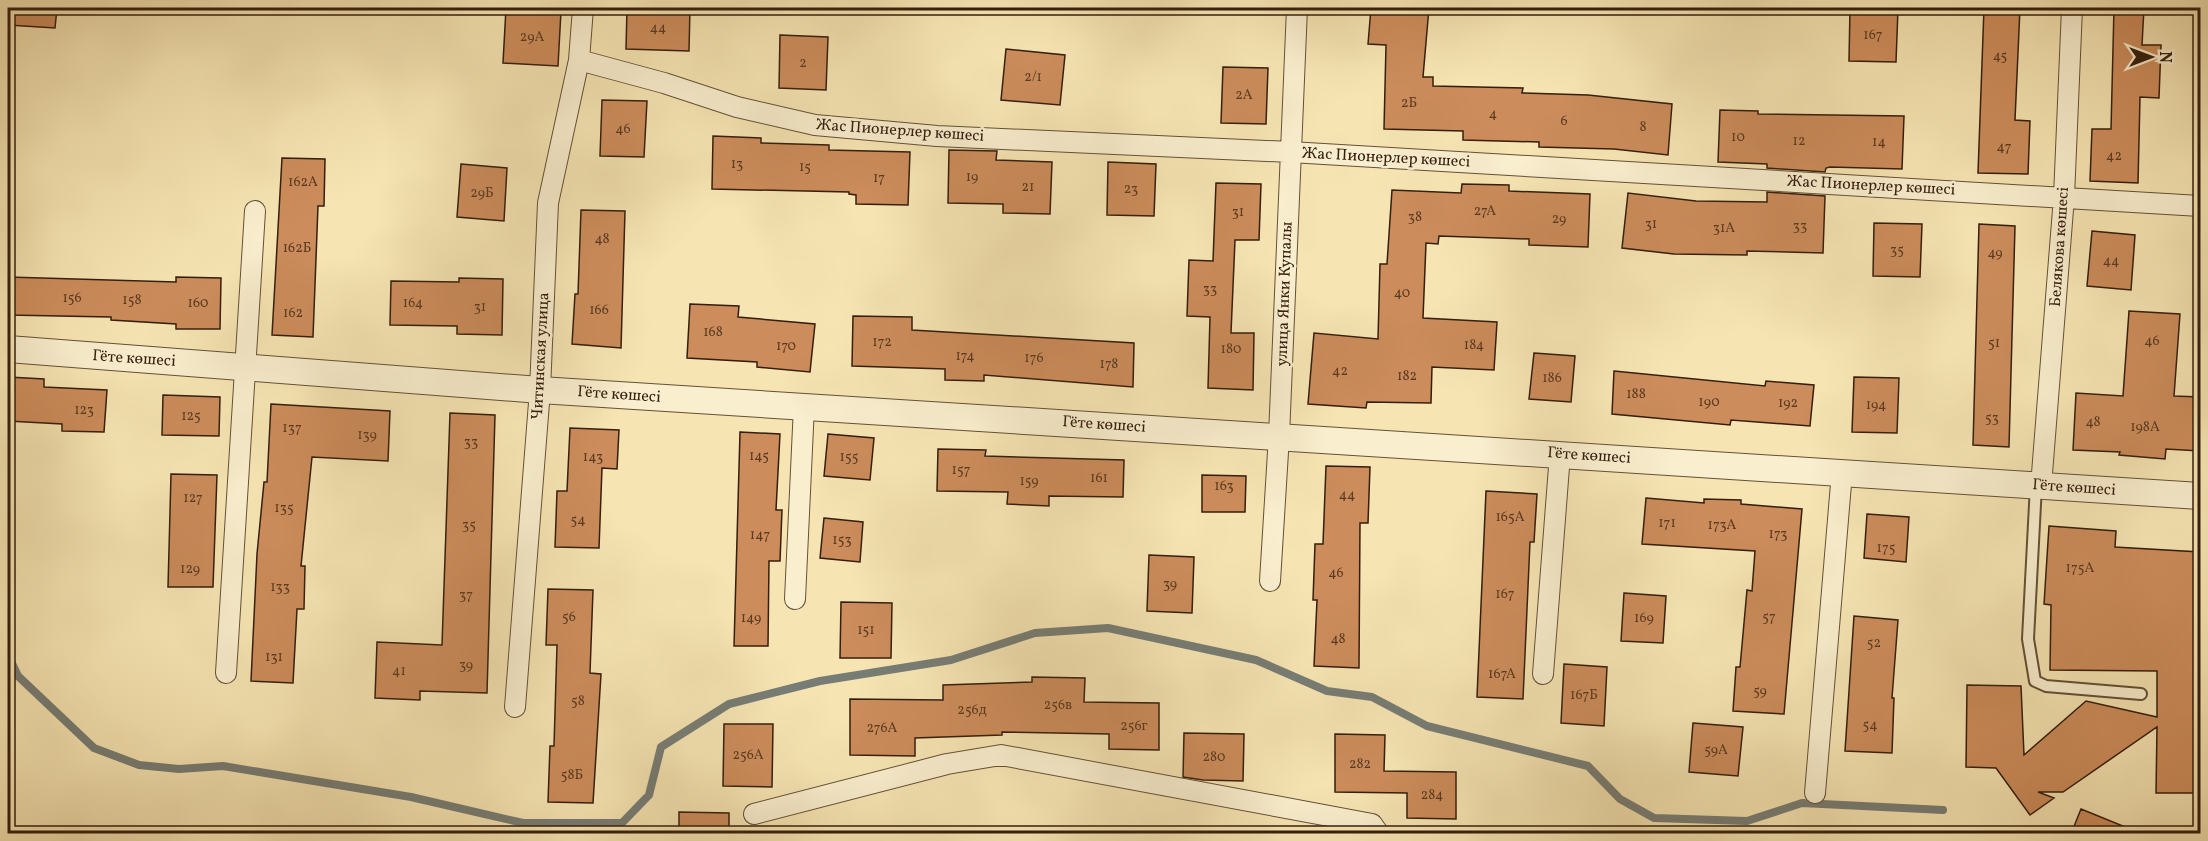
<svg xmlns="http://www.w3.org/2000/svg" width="2208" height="841" viewBox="0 0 2208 841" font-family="Vollkorn,serif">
<rect width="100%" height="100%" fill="#f6e5b3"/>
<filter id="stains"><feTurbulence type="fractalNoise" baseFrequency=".00333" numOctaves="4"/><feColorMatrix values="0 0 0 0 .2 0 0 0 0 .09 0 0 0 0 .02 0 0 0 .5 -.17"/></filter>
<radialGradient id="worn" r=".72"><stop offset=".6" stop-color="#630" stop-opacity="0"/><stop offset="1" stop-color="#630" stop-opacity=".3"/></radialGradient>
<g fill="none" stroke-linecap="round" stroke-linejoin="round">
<path stroke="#777d75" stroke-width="8" d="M8,655L18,676L94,748L139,765L179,769L223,766L411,797L523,823H622L649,795L661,747L729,704L820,681L951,660L1035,633L1108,628L1256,660L1327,691L1372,697L1427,726L1588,766L1620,799L1654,818L1747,821L1802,803L1943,810"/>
</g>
<path fill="#cc8c5b" stroke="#341e0e" stroke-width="1.5" d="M8,8H57L55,28L8,25Z
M506,8L561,11L558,66L503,63Z
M627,8H690L689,51L626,49Z
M1371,8H1429L1423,77H1433V86L1523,88L1522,93L1588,95L1672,104L1668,155L1614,149L1539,147V142L1463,140V131L1384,129L1386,45L1368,44Z
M1850,8L1898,9L1896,62L1849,61Z
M1984,8H2020L2015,120L2030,121L2028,174L1978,173Z
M2114,8H2144L2142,45H2161L2159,98L2140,97L2138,183L2090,181L2092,129H2111Z
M780,35L828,37L826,90L779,88Z
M1006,49L1065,55L1060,105L1001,100Z
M1223,67L1268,68L1266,124L1221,123Z
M602,100L647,101L644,157L600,156Z
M1720,110L1758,111V114L1904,116L1902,169L1830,167L1826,168L1825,172L1767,168V164L1718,162Z
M713,136L761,138V143L829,145V150L910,152L908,205L856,204V195L849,194V192L712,189Z
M949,150L997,151L996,160L1052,162L1050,214L1003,213V204L948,203Z
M282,158L325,159L324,206H318L313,337L272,335Z
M1108,162L1156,164L1154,216L1107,215Z
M461,164L507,168L504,221L457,217Z
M1216,183L1261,184L1259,240H1235L1231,333H1254L1253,390L1208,388L1210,317L1187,316L1189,260L1213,261Z
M1462,184L1509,185V191L1590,194L1588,247L1529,245V239L1439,236L1438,244L1426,243L1423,318L1497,322L1494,370L1432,367L1431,403L1367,402L1366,408L1308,404L1314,333L1378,339L1380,264H1387L1392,190L1461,193Z
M1767,192L1825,196L1823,253L1747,251V255L1674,254L1622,248L1628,193L1696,201L1767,202Z
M581,210L625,211L621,348L572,344L575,294H578Z
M1874,223L1922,224L1920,277L1873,276Z
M1979,224L2015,226L2009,447L1973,445Z
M2092,231L2135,235L2131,290L2087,286Z
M8,277L176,282V277L221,278L220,329H176V324L111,320V317L8,315Z
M459,278L503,279L502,335L457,334V326L390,325L391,281L459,282Z
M690,304L739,306L738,317L815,324L810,372L757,367V362L687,358Z
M2129,311L2180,314L2174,396L2200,397V451L2166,449L2165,459L2119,455L2120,452L2073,450L2076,393L2123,396Z
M853,316L912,317V330L1134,343L1133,387L984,375V381L945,380V369L852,366Z
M1534,353L1575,356L1571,402L1529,399Z
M1614,371L1765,386L1766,381L1814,385L1810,426L1731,420L1730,425L1612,414Z
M8,377L44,379V387L107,390L104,432L62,431V424L8,421Z
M1854,377L1899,378L1897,433L1852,432Z
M163,395L220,397L219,436L162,435Z
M271,404L390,411L388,461L312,457L301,566H305L304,609H297L293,683L251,681L257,554L264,482H267Z
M450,413L495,415L487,693L420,691V700L375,698L377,642L442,645Z
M570,428L619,430L617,469L602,468L599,548L555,547L557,491H567Z
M740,432L780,434L776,510H782L780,561H769L768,646H734Z
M828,434L874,438L870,480L824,476Z
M938,449L986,450L985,456L1124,460L1123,497L1049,496V506L1007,504L1008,492L937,491Z
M1326,466L1370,467L1368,523H1360L1359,668L1314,666L1317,600H1313L1315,544H1323Z
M171,474L217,475L213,587H168Z
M1202,475L1246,476L1245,512H1202Z
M1486,491L1537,494L1534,542H1530L1523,699L1477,697Z
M1646,498L1704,503V499L1741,500V504L1802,509L1784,714L1733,711L1736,667H1740L1747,590L1752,591L1755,551L1642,544Z
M1867,514L1909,517L1906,562L1864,558Z
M824,518L863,522L860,562L820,558Z
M2049,526L2116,531L2115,547L2200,552L2197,627H2200V793H2156L2157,727L2063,792H2038L2054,798L2030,815L1996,768L1966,767L1967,685L2021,686L2024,755L2086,701L2157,717V671L2050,670L2051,605L2044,604Z
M1149,555L1194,557L1192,613L1147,611Z
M548,589L593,590L590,673L601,674L593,803L548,802L550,746H554L557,645H546Z
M1624,593L1666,596L1663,643L1621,641Z
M841,602L892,603L891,658H840Z
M1854,616L1898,620L1892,698H1894L1892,753L1845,751Z
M1564,664L1607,667L1604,726L1561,723Z
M1032,677L1085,678L1084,702L1159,703V750L1109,749V734L1002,732V735L915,738V756L850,755V699L943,700V685L1032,682Z
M1693,723L1743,727L1738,776L1689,772Z
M724,724H773L772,787L723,786Z
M1184,733L1244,734L1243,781L1203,780L1183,777Z
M1335,734L1385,735L1384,771L1456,772V819L1407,818V793L1335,792Z
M2081,809L2140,833V834H2071Z
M679,812L729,813V834H679Z"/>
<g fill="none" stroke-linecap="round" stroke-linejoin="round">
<defs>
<path id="service" d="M2036,485L2028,639L2035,681L2046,686L2141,694"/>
<path id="minor" d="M579,60L664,83L737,107L815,125L937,136L1290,152L2200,206
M2041,486L2064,197L2072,8
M1270,581L1279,436L1297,8
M795,599L804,406
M226,673L255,211
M1543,674L1560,454
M515,707L540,390L548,203L579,60L583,8
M1815,793L1842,472
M754,814L947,764L1001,755L1372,824L1379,834"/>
<path id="tertiary" d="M8,349L540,390L2200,496"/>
</defs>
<use href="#service" stroke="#645037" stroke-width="14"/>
<use href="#minor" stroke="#645037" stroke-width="22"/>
<use href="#tertiary" stroke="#645037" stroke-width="28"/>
<use href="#service" stroke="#f9eece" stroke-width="10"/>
<use href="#minor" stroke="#f9eece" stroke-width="20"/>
<use href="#tertiary" stroke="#f9eece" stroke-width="26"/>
</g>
<g text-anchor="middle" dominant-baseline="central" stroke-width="5" stroke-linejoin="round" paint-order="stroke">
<g font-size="14" fill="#5a3a21">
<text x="658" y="28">44</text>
<text x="1873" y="35">167</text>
<text x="532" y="37">29А</text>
<text x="2000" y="56">45</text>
<text x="803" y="63">2</text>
<text x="1033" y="77">2/1</text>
<text x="1244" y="95">2А</text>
<text x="1409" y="103">2Б</text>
<text x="1493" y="114">4</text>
<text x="1564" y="121">6</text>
<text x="1643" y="127">8</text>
<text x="623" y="129">46</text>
<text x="1738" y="137">10</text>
<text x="1799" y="141">12</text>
<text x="1879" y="142">14</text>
<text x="2004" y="147">47</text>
<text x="2114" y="156">42</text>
<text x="737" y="164">13</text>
<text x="805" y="167">15</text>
<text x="972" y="177">19</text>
<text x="879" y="178">17</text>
<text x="303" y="182">162А</text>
<text x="1028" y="187">21</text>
<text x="1131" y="189">23</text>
<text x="482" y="193">29Б</text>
<text x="1485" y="211">27А</text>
<text x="1238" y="212">31</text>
<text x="1415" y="217">38</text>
<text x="1559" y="219">29</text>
<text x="1651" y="224">31</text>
<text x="1800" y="226">33</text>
<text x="1724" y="228">31А</text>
<text x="602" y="239">48</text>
<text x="297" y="248">162Б</text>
<text x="1897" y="250">35</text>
<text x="1995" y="253">49</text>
<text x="2111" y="261">44</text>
<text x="1210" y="289">33</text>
<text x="1402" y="293">40</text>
<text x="72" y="298">156</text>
<text x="132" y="300">158</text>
<text x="198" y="303">160</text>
<text x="413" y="303">164</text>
<text x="480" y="307">31</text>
<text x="599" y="310">166</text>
<text x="293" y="313">162</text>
<text x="713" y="332">168</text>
<text x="2152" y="341">46</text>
<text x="882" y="342">172</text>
<text x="1994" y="343">51</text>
<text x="1474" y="345">184</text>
<text x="786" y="346">170</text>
<text x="1231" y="349">180</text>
<text x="965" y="356">174</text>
<text x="1034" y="358">176</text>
<text x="1109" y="364">178</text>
<text x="1340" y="371">42</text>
<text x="1407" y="376">182</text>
<text x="1552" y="378">186</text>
<text x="1636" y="394">188</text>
<text x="1709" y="402">190</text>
<text x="1788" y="403">192</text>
<text x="1876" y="405">194</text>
<text x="84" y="410">123</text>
<text x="191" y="416">125</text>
<text x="1992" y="418">53</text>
<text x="2093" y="422">48</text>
<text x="2145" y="427">198А</text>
<text x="292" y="428">137</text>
<text x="367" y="435">139</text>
<text x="471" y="442">33</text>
<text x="759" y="456">145</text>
<text x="593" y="457">143</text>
<text x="849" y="457">155</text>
<text x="961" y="470">157</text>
<text x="1099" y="478">161</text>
<text x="1029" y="481">159</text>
<text x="1224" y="486">163</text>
<text x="1347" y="495">44</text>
<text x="193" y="498">127</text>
<text x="284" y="508">135</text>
<text x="1510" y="517">165А</text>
<text x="578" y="520">54</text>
<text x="1667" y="523">171</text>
<text x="469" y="525">35</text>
<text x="1722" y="525">173А</text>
<text x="1778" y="534">173</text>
<text x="760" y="535">147</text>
<text x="842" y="540">153</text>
<text x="1886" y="548">175</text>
<text x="2080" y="568">175А</text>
<text x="190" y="569">129</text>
<text x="1336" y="573">46</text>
<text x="1170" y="584">39</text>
<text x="280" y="587">133</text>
<text x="1505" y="594">167</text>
<text x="466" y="595">37</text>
<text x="569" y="617">56</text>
<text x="1769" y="617">57</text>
<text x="751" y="618">149</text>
<text x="1644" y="618">169</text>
<text x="866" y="630">151</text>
<text x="1338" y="639">48</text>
<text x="1874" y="643">52</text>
<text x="274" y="657">131</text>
<text x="466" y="665">39</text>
<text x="399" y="671">41</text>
<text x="1502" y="674">167А</text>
<text x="1760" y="691">59</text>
<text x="1584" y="695">167Б</text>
<text x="578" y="701">58</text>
<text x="1058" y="705">256в</text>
<text x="972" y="710">256д</text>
<text x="1870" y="725">54</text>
<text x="1134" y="726">256г</text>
<text x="882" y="728">276А</text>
<text x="1716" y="750">59А</text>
<text x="748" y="755">256А</text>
<text x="1214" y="757">280</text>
<text x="1360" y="764">282</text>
<text x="572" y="775">58Б</text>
<text x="1432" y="795">284</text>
</g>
<g font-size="16" fill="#341e0e" stroke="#f9eece">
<text transform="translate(900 131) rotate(4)">Жас Пионерлер көшесі</text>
<text transform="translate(1386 158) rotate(3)">Жас Пионерлер көшесі</text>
<text transform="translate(1871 186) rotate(3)">Жас Пионерлер көшесі</text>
<text transform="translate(2060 247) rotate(-86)">Белякова көшесі</text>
<text transform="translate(1285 294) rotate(-88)">улица Янки Купалы</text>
<text transform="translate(541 356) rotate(-87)">Читинская улица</text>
<text transform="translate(134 359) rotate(4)">Гёте көшесі</text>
<text transform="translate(619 395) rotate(4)">Гёте көшесі</text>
<text transform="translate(1104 425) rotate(4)">Гёте көшесі</text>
<text transform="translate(1589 456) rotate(4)">Гёте көшесі</text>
<text transform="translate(2074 488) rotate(4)">Гёте көшесі</text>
</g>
</g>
<rect width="2208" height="841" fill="none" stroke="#f6e5b3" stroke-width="30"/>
<rect x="9" y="9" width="2190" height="823" fill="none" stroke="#341e0e" stroke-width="3"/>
<rect x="15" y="15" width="2178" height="811" fill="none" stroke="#341e0e" stroke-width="1.5"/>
<g transform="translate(2151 57) rotate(90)" stroke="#f9eece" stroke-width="4.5" paint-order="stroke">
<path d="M0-4.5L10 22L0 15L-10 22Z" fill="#341e0e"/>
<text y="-9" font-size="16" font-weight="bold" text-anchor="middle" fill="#341e0e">N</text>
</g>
<rect width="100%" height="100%" filter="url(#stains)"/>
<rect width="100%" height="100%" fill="url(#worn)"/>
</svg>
